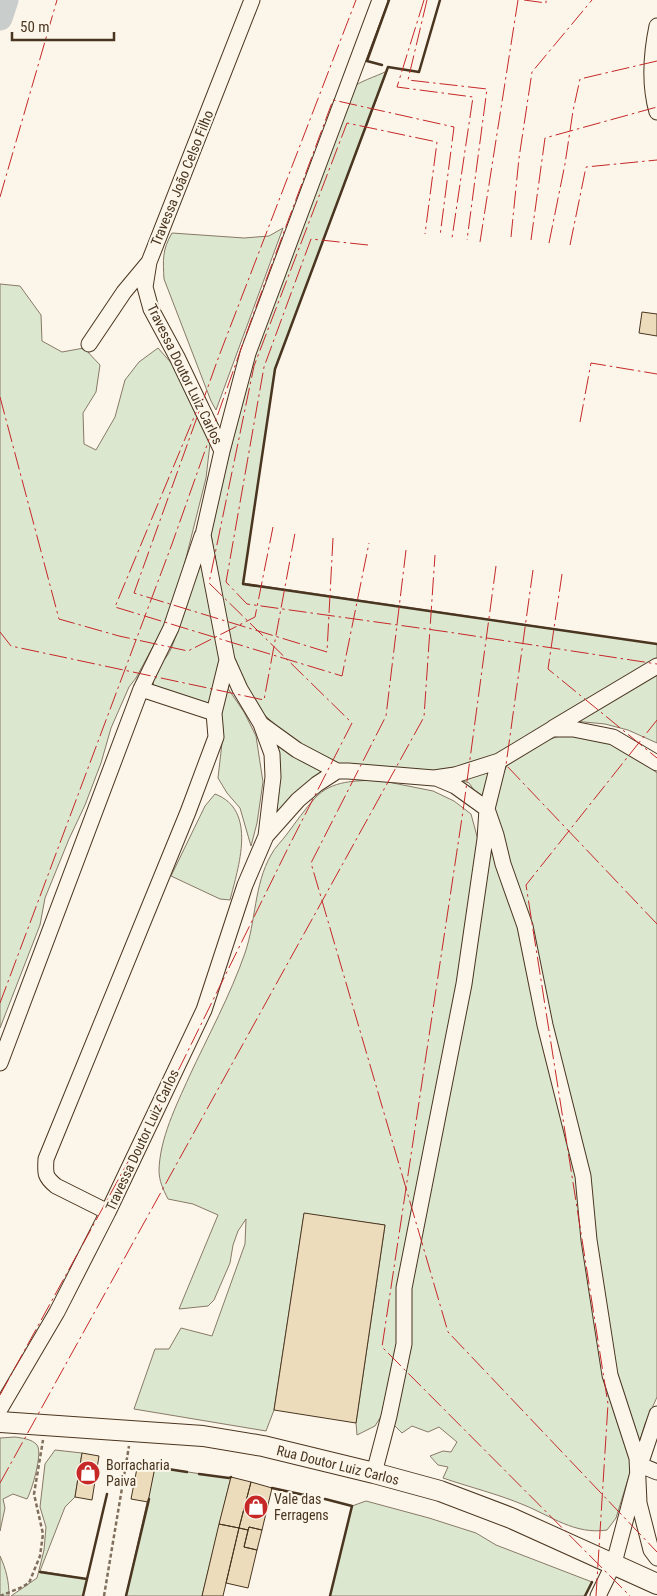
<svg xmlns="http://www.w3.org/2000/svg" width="657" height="1596" viewBox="0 0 657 1596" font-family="'Roboto Condensed',sans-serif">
<rect width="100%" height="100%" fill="#fbf6e9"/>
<path fill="#dce7d0" stroke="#887966" d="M387,71L275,369L243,583L657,644V659L490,761L442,774L346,765L318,760L281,730L257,708L232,654L211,534L215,509L253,362L350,89C360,81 375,77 387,71Z
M283,228L216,410L211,401L164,279C163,260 162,250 172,233L244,238L269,236Z
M0,284L20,286L41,315L42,341L62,352L84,348L100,365L96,392L83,413L84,444L96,450L115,417L125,380L139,362L158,348L182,375L210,444L206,478L179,586L170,615L136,678L129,687L111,728L101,763L85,805L69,839L45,898L40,925L0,1028Z
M201,548L221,657L212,703H204L154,687C150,672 165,662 171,649C184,617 192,581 201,548Z
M657,670V743L628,730L605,724L574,721Z
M227,687L244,712L256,736L263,782L257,823L251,846L240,808L227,793L218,778L222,743L221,720L223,701Z
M568,733L598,736L651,768L657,773V1397L645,1424L616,1518L607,1530C575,1535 551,1516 524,1505C498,1494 469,1487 443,1478L448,1467L438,1465L430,1456L443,1451L451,1452L457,1442L439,1427L428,1432L412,1426L402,1433L392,1423L410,1287L490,845C494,819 494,779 512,759C524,746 552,739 568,733Z
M274,743C292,756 308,767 331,771L276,814L280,770Z
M490,769L481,800L469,783L458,779Z
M378,780L433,791L454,801L471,814L478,840L474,887L400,1334L385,1410L375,1426L357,1435L356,1423L385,1225L304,1214L274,1410L266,1431L134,1409L155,1349H169L181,1328L212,1336L245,1244L246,1219L238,1231L233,1245L230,1263L214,1300L208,1306L179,1309L218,1215L193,1204L168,1199C163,1189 159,1181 159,1170C160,1138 176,1106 189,1077C208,1036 230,996 245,953C256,921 254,885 271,855C275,847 282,841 287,834C296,822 305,809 315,798C332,780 355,781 378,780Z
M215,794C258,810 238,868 230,900L220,899L171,876L205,806Z
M15,1437C22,1438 32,1439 37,1445C43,1453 32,1490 27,1499L13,1494L3,1499L5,1508L0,1531V1438Z
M55,1450L82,1453L75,1497L65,1507L40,1571L87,1579L83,1596H11L37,1578L44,1550L46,1527L40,1507L45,1464Z
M155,1467L228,1478L231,1477L202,1596H126Z
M366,1501L429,1518L476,1533L496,1545L592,1582L585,1596H330L352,1506Z
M0,1556C6,1569 9,1581 9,1596H0Z"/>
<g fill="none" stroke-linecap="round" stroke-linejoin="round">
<path stroke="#c9cecd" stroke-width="25" d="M0,18L6,0"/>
</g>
<path fill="#ecdcbc" stroke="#4a3520" d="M642,312L657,314V336L639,333Z
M304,1213L385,1225L356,1423L274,1410Z
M82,1453L99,1456L92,1500L75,1497Z
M138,1463L155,1467L148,1502L131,1499Z
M231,1477L251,1482L239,1528L219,1524Z
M251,1482L272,1488L262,1530L249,1527L248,1530L239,1528Z
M219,1524L239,1528L223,1596H202Z
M249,1527L262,1530L257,1550L244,1547Z
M239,1528L248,1530L244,1547L257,1550L248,1588L226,1583Z"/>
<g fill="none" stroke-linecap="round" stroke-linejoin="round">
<defs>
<path id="minor" d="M657,26C651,55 649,84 657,112
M149,262L145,287L151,309L177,357L222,451L203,535L227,660L240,689L261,724L297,750L337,771H348L434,778L455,775L499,761L552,729H573L613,737L657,763
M89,344L124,292L149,262L252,0
M222,451L248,353L380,0
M141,689L214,713
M261,724L272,754L273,777L266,836
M553,728L657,666
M436,778L455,786L487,809L496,835L503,864L525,926L545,1025L583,1176L589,1240L610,1375L637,1458L639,1503L651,1550L657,1558
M0,1063L141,689L171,628L202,536
M108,1212L56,1186C45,1177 45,1174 46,1159L188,812L216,737L214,713L227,660
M0,1409L57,1312L108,1212L204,1010L245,885L266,836L298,800L317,784L337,771
M640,1465L657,1472
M374,1473L389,1416L404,1344V1288L464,984L485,839L487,809L499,761
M598,1596L614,1563L640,1465L657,1414"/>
<path id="major" d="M0,1422L203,1436L263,1446L374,1473L440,1491L511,1518L657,1584"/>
</defs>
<use href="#minor" stroke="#4a3520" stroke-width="17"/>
<use href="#major" stroke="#4a3520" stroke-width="22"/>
<path stroke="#7f6f5c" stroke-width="2.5" stroke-dasharray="4 2.5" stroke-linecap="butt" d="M0,1596L20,1588L29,1583L40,1556L43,1534L34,1494L43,1440
M104,1596L129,1446"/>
<use href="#minor" stroke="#fbf6e9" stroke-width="15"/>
<use href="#major" stroke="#fbf6e9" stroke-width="20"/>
<path stroke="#4a3520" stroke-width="2.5" d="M440,0L419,72L388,67L275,369L243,584L657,644
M382,65L367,61L389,0
M155,1469V1467L187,1472
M199,1474L229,1478L231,1477
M272,1488L309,1496
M325,1499L352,1506L330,1596
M40,1572L87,1579
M83,1596L107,1494
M126,1596L149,1499
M585,1596L592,1582"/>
<path stroke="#c62828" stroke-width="1" stroke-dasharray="18 4 2.5 4" stroke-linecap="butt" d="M424,0L397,87L473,97L452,238
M427,0L408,80L487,89L467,240
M524,0L546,3V0
M0,197L57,0
M511,237L519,158L532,72L592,0
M531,240L545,138L657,107
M480,242L518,0
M549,243L565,164L573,111L580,79L657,61
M368,245L311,239L264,367L226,582L247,604L448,632L657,664
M570,245L586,167L657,160
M0,397L59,619L119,636L188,651L255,617L273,527
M202,398L115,607L342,676L369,543
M580,422L591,363L657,374
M333,538L327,652L134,593L219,356L356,0
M406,550L386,716L311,863L448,1332L657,1552
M496,566L463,811L382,1347L630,1596
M533,570L506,765L657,924
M562,574L548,669L657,758
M0,632L11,646L264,700L295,533
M0,1003L172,544L253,315L333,100L454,127L440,236
M0,1395L179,1069L289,846L352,723L209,583L254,366L347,123L437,142L425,234
M0,1483L424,717L435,555
M596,1596L608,1404L526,885L657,720"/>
</g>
<defs>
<symbol id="shop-disc" viewBox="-11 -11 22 22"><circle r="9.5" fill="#c62828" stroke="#fbf6e9"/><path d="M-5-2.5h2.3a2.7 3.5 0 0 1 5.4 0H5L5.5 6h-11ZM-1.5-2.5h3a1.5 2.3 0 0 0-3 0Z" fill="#fff"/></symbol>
</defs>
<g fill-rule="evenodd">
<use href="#shop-disc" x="74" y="1459" width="28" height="28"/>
<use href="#shop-disc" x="242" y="1493" width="28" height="28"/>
</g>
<g text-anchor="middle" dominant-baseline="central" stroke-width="4" stroke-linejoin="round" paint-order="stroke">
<g font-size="14" fill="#4a3520" stroke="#fbf6e9">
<text transform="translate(182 178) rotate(-68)">Travessa João Celso Filho</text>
<text transform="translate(185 374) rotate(64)">Travessa Doutor Luiz Carlos</text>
<text transform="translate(142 1140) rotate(-65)">Travessa Doutor Luiz Carlos</text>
<text transform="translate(338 1465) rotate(14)">Rua Doutor Luiz Carlos</text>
</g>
<g font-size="14" fill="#4a3520" stroke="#fbf6e9" text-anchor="start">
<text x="106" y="1465">Borracharia<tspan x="106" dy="16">Paiva</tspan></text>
<text x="274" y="1499">Vale das<tspan x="274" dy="16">Ferragens</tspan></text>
</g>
</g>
<path d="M12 32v8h102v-8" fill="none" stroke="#4a3520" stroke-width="2.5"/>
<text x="20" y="32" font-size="15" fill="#4a3520" stroke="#fbf6e9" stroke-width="4" paint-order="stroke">50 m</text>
</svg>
